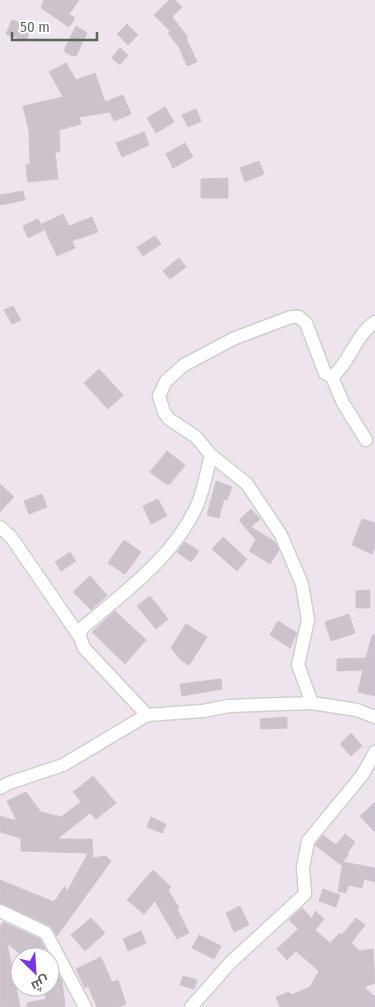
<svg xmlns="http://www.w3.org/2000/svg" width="375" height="1007" viewBox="0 0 375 1007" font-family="'Fira Sans Condensed',Cairo,sans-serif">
<rect width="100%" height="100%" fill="#eee4ed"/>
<path fill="#cbc2cb" stroke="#d2c3d2" d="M44,0H79L69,14L75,18L69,27L41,8Z
M169,0H175L182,7L172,17L188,37L186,38L197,62L187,66L179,47L168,33L170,31L154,15Z
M12,20L31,26L26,41L6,34Z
M127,24L138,35L128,45L117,34Z
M76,26L87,33L76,56H73L65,52V48Z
M120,48L128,55L120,65L112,58Z
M66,63L76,80L95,73L105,102L123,95L131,114L114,121L110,112L79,117L81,124L59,130L60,152H55L58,179L28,182L26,165L30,164L29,131L23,106L63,97L49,72Z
M165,107L174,122L156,133L147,118Z
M196,109L201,121L188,127L182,115Z
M144,132L149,145L122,157L116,143Z
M185,143L193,157L173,168L166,154Z
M259,161L264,174L245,182L240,168Z
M228,178V198H201V179Z
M23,191L25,200L0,205V195Z
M63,214L69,226L92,217L98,232L72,241L75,248L57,256L42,224Z
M38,219L44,230L28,238L23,226Z
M155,236L161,244L143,256L137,247Z
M179,258L186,267L170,279L163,271Z
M13,306L21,320L12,324L4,310Z
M99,369L123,395L108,409L84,383Z
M167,451L185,465L170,484H166L150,472Z
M216,481L232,487L227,500L224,499L219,518L207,515Z
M0,484L14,497L0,512Z
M42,494L47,507L29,514L24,501Z
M158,499L167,516L151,524L143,506Z
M251,509L260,519L251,527L275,542L279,550L270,564L249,551L256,540L239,520Z
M362,519L375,523V547L372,554L352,545Z
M223,537L247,559L237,571L212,549Z
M124,540L141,552L125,574L108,563Z
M185,542L199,551L191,562L177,552Z
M70,552L76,561L61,571L55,562Z
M90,576L107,595L91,610L73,592Z
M370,590V608H356V591Z
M150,596L168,619L156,629L137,606Z
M115,611L146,640L125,664L92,632Z
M349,614L355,633L331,641L325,622Z
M278,621L297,633L290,648L270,635Z
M186,624L207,637L189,665L181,660L171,648Z
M372,635H375V696L358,692L363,670L337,671V659L366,658Z
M221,679L222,689L182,696L180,684Z
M287,717V728L261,729L260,719Z
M351,733L362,746L351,756L340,744Z
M93,776L116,803L96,819L90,813L57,839H92L93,858L106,856L111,861L57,936L50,926L0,903V880L54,902L65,886L67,892L88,853L21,851V838L0,832V816L17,821L7,801L26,792L41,812L61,817L81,802L73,792Z
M375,802V832L360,816Z
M151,817L166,824L162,833L147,827Z
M345,834L355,842L347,853L349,854L343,862L375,868V882L364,879L362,888L348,885L346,893L338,891L343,862L341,865L315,845L323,835L336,845Z
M153,870L171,887L168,890L179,908L177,909L189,933L177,939L155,901L144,914L127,900Z
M323,889L340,895L336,907L319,901Z
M240,906L249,925L234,932L226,913Z
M302,908L312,919L315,911L324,919L315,930L330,943L340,933L342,935L356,918L365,925L351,943L360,951L373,949L375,983L364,987L375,997V1007H280L276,997L289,992L291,995L310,987L319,971L296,951L287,960L277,949L298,929L289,920Z
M91,918L105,933L85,951L71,935Z
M3,922L40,939L45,948L35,957H24L7,943L20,1007H0V927Z
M141,931L146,943L128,951L123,939Z
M199,935L221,946L214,959L192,948Z
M101,957L112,982L118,980L126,1004L119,1007H97L88,986L85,988L76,969Z
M50,960L58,974L51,980L60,976L62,980L65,1007H27V1003L46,999L45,987H50Z
M183,976L197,980L194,989L180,985Z"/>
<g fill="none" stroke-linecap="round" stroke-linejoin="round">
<defs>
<path id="minor" d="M332,377L343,403L366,440
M0,527L11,537L80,637
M312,703L298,665L308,620L302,584L281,535L247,484L211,455L196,437L169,419L164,412L159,396L166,381L184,365L235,338L291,317H299L306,323L325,373L332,377C351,361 354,337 375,322
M147,715L84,648L80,637L81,629C123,593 176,556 198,503C204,488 207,470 211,455
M0,788L9,783L63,765L147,715L203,711L229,706L312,703L357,710L375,717
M0,911L46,933L85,1007
M191,1007L231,962L305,894L303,868L308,841L363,774L375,752"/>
</defs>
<use href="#minor" stroke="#cdd2cc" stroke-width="15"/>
<use href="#minor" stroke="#fff" stroke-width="12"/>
</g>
<g transform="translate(35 972) rotate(155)"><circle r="24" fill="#ffffff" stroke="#bec1be"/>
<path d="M0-4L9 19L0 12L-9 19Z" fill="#7637e1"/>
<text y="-8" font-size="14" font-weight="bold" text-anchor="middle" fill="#5d645c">ش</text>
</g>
<path d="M12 32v8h85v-8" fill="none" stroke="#5d645c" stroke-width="2.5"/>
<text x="20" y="32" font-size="15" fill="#5d645c" stroke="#ffffff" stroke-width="4" paint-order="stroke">50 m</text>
</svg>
